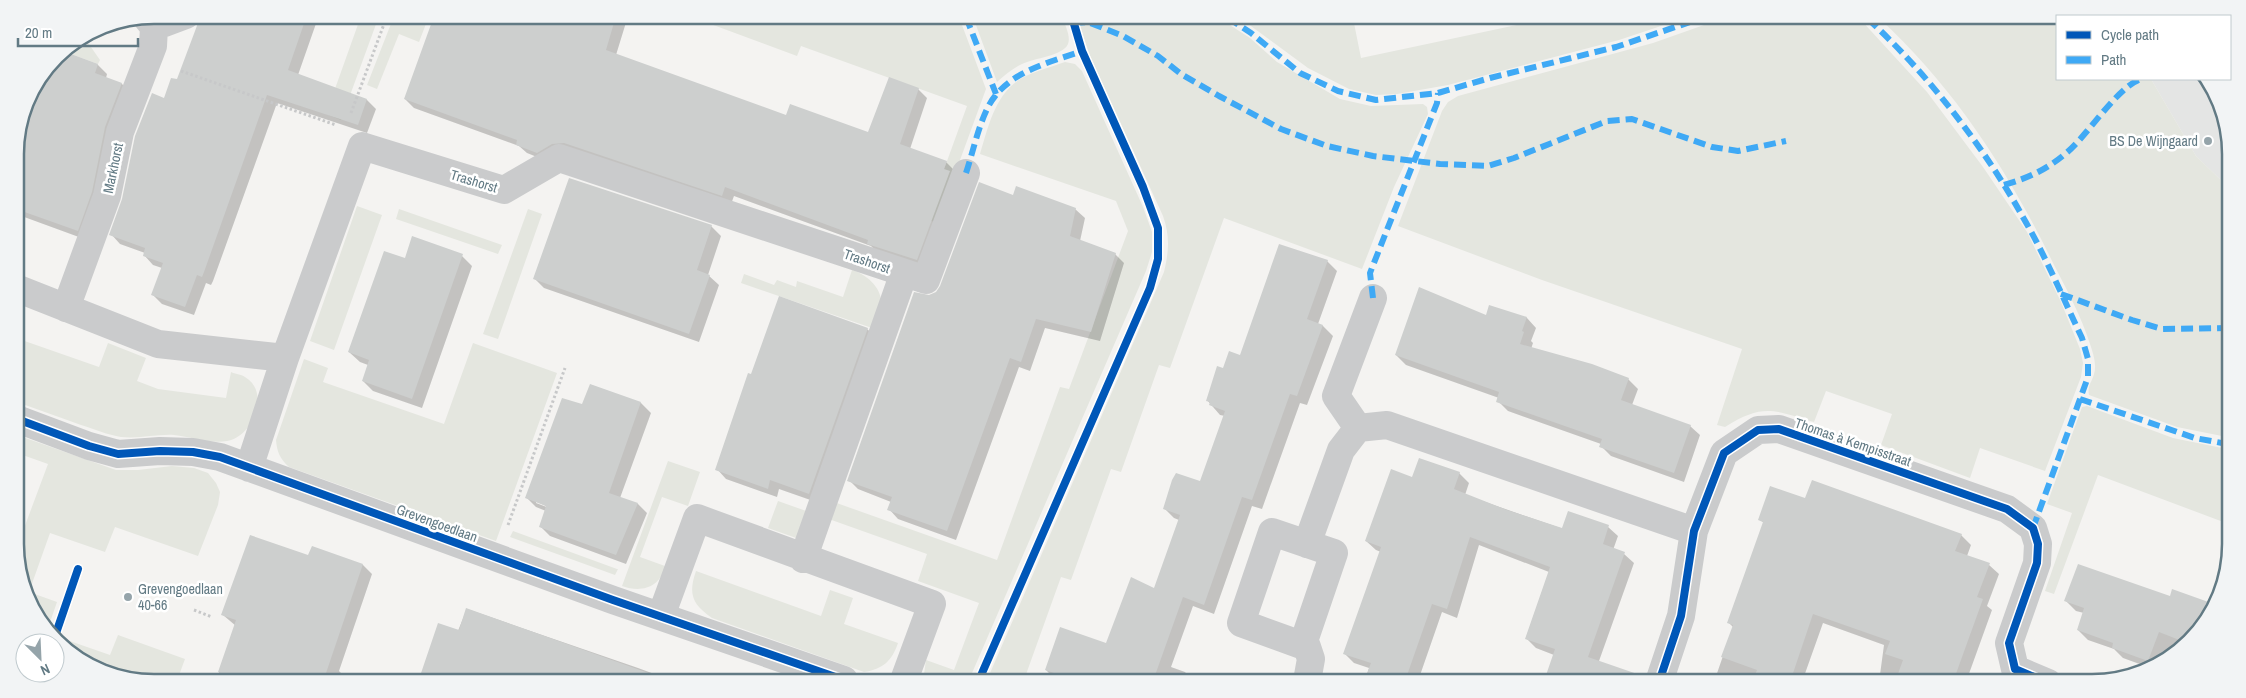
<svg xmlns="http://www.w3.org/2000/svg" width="2246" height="698" viewBox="0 0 2246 698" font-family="'Archivo Narrow',sans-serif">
<rect width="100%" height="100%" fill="#f4f3f1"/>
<path fill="#e4e5e4" d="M2151,79H2205L2228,127V187L2196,156Z"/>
<path fill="#e4e6df" d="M361,16H379L341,120L326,114Z
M394,16H429L419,42L399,34L377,89L367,85Z
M689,16L959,17L986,89L937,223L926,219L967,106L801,46L797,56Z
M973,17H1062C1065,25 1071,36 1068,44C1063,56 1034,58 1022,64C1013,68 1005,75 997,82Z
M1077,17L1219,18L1250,38L1277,62L1340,99L1371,106L1423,104L1427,107L1428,114L1394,187L1362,269L1224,218L1170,368L1159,365L1121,472L1111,469L1071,580L1061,577L1024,680H987L1164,272C1169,251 1170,236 1163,216L1090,56Z
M1240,18H1353L1361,58L1549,18L1676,19V21L1619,40L1448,85L1397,94L1376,95L1349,89L1308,68Z
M1721,19H1860L1927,92L1983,167L2027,232L2061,302L2080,349L2083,363L2081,377L2045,471L1980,448L1970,478L1881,445L1892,414L1826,391L1814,422C1774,410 1763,403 1725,427L1717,425L1742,349L1542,280L1398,226L1442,111L1448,102L1458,96L1653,43Z
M1880,19L2057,20V79H2151L2196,156L2228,187L2227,437L2177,427L2089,395C2087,386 2092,382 2094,374C2097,365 2093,353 2090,344C2081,316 2067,290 2054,265C2010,174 1955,88 1880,19Z
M84,37L100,60L98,64L63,51Z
M1065,62L1075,64L1082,71L1143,207L1152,232V252L1146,271L969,680H926L924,674L926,660L954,670L979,603L918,581L927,554L826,518L831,501L997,560L1060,387L1069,389L1128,231L1116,201L980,154C988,128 995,93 1022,78C1035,71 1051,67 1065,62Z
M357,206L382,215L334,350L310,341Z
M399,209L502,245L498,254L396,219Z
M528,209L542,214L498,339L483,334Z
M852,270C866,274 883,288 881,305C880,312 875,321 872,328L741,283L744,274L774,285L777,280L796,287L797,281L843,297Z
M16,338L99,367L108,343L146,358L137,381L158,389L226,398L231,372C235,374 241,374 245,377C271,392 253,437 227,441C211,444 191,437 174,435C157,434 139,439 121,437C108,435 94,429 81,425C60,417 38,410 17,402Z
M473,343L557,373L496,541L289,467C280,459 277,452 276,440L304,359L328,368L323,382L444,424Z
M2087,406L2173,438L2227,449L2226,523L2098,475L2054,594L2045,591L2072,513L2047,504L2082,407Z
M17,435L116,470H138L172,466L194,468L208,473L216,483L220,492L218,505L198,556L115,527L105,552L50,533L29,592L57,602L47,631L18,571L17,547L48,464L17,453Z
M668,461L700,472L688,506L662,497L640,557L665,566C660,588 641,593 622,586Z
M778,501L809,512L799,539L768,528Z
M513,531L617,569H618L615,575L510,537Z
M696,571L821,616L830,590L853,598L844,624L898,643C892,661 883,669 864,672L712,618C692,604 688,594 696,571Z
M118,635L185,659L178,678H128L104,670L63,644L64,639L110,655Z"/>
<path fill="#0003" fill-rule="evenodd" d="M202,15H319L298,75L367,100L376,109L367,133L277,103L213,281L211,285L206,283L194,315L162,304L153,295L162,268L153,265L144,255L145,253L120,244L111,234L165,99L177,81Z
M435,16H470L517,33L523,16H628L616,55L787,117L869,134L918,89L927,98L910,149L946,162L955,171L926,269L878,253L871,246L734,196L731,204L547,161L527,153L519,146L414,108L405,99Z
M61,52L98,65L107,74L106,78L122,84L131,93L87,240L16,214L15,145L29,93L56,55Z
M1014,197L1075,209L1085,218L1080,241L1115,254L1124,263L1100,341L1045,328L1030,371L1019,367L956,540L898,519L889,509L891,502L858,489L849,480L930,296L936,293Z
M711,226L721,236L708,275L719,285L699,342L544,288L535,279Z
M462,256L472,266L422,408L373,391L363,381L368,365L360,362L349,352L405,259Z
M1327,261L1337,271L1318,324L1323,326L1333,336L1307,405L1300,403L1262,509L1252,506L1214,614L1193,606L1171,667L1185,672L1193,681L1056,680L1046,670L1107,645L1155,589L1179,520L1174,518L1164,508L1201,483L1225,416L1220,415L1207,400L1224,370L1241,357Z
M1490,307L1527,318L1536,328L1531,341L1533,343L1531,349L1628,379L1638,389L1632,405L1690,426L1700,435L1684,482L1611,456L1601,446V444L1508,411L1498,401L1499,398L1406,365L1396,355L1486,317Z
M867,329L877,338L819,503L779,489L777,497L726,479L717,469L752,375Z
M591,385L641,403L651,413L620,498L638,504L647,513L626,564L550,536L540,526L546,511L536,507L526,497L583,406ZM536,501L552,509L536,503Z
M1459,473L1469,483L1465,495L1563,529L1608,527L1618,536L1613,550L1624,554L1634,563L1599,661L1610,682L1545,681L1554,655L1536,648L1526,638L1549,572L1479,545L1457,618L1442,612L1418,681H1365L1369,668L1354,663L1345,654L1381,552L1376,550L1366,541L1413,478Z
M1806,499L1961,535L1971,545L1967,556L1989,565L1999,574L1987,606L1992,610L1966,682H1879L1884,645L1823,623L1802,682H1714L1733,627L1729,623L1764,523L1759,519Z
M309,557L363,565L372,574L339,671L347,679L217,678L236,626L223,615Z
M2170,598L2214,606L2207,622L2177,654L2145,666L2123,658L2114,649L2088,640L2078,630L2084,613L2076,611L2066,601Z
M467,609L638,668L668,679H438Z"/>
<path fill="#cdcfce" d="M201,15H307L288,70L367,99L358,125L267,95L204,272L202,277L197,275L185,307L151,295L163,263L143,256L145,248L109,235L122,199L135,136L152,93L164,98L171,78L177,79Z
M434,16H616L606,50L786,115L790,104L868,132L889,77L919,88L900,144L947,161L944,169L950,171L917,260L867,244L868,240L725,187L722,196L564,143L552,144L537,153L516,145L517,140L404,99Z
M63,51L98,64L95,73L122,83L105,127L92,192L78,231L16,209L15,145L29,93L56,55Z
M569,178L712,225L697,270L710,275L689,334L533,279Z
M979,182L1013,195L1016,186L1076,208L1070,236L1116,253L1091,332L1036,319L1021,362L1010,358L947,531L887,510L892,497L847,481L914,292L929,295L936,292L940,286Z
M412,236L463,254L412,399L362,381L369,360L348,352L384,251L405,258Z
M1279,244L1328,260L1307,319L1323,325L1297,396L1290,394L1252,500L1242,497L1204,605L1183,597L1153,681L1075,680L1045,670L1060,627L1106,643L1131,577L1154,588L1180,515L1163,509L1172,480L1176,473L1200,481L1225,411L1209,405L1210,402L1206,401L1217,366L1223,368L1229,351L1240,355Z
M1419,287L1486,315L1489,305L1527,317L1522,331L1524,332L1520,344L1592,364L1629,378L1621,400L1691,425L1674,473L1599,447L1602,439L1496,402L1499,392L1395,355Z
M779,296L868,328L809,494L770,480L768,489L715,470L748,373L751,374Z
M590,384L641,402L609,493L638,503L616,555L539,527L546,506L525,498L562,398L582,404Z
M1419,458L1460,472L1454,489L1507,510L1562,528L1568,511L1609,525L1603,544L1625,552L1588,657L1643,676L1642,682L1544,681L1555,649L1525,639L1550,567L1470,537L1447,609L1432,604L1405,681H1364L1371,663L1343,654L1381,547L1365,541L1391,469L1412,477Z
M1812,480L1962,534L1955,551L1990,563L1977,597L1983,599L1953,682H1895L1903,660L1885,654L1890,641L1813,614L1790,682H1752L1757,670L1721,657L1733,625L1727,623L1763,522L1758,520L1770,486L1805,498Z
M250,535L308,555L312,546L363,564L324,679L236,678L218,672L236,620L221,615Z
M2078,564L2170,596L2172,589L2214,604L2207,622L2187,643L2159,632L2148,661L2112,648L2113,643L2077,630L2084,608L2064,601Z
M466,608L654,675L653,679H419L438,623L459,630Z"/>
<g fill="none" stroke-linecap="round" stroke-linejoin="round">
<path stroke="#c7c8c9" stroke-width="3" stroke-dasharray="2.5 2.5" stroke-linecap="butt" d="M181,71L336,125
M351,113L387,16
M508,525L565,368
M194,610L212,617"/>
<path stroke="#cacbcc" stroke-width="28" d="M154,27L186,15
M16,288L158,344L285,358
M66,308L107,196L120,132L153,46L154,27L146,17
M17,419L89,446L118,454L160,451L193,452L220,457L613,600L844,680
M1358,428L1336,396L1373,298
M249,468L285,358L362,146L504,190L559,158L926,280L966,173
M1307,544L1341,450L1358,428L1387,425L1694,531
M803,559L904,273
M661,616L697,518L932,604L904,680
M1303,644L1334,553L1272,532L1241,623L1307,647L1311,659L1307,681
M1659,682L1681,616L1694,531L1724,453L1758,430L1779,429L2007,509L2033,528L2038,544L2037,563L2009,643L2015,669L2048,683"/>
<path stroke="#3fa9f5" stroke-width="6" stroke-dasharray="12 6" stroke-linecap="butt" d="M966,17L996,94
M1228,18L1251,33L1300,73L1338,91L1376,100L1438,93L1490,78L1616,47L1699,19
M1868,19C1928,74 1985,148 2024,219C2046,257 2063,298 2082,338L2088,359V377L2033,528
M1073,23L1088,22L1123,36L1158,56L1181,74L1219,96L1281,129L1327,146L1373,156L1440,164L1488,166L1514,158L1607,121L1632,119L1712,147L1738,151L1786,141
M966,173C973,152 978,127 988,107C1006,72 1048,63 1082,51
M2004,185C2028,178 2046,170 2065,154C2086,138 2119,84 2142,79
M2061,294L2132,320L2162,329L2227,328
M1373,298L1370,273L1437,103L1438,93
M2080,399L2195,438L2227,444"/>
<defs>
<path id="cycleway" d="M17,419L89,446L118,454L160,451L193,452L220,457L613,600L844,680
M54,639L78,569
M979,680L1150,288L1158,259V228L1143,187L1082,51L1072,17
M1659,682L1681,616L1694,531L1724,453L1758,430L1779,429L2007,509L2033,528L2038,544L2037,563L2009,643L2015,669L2048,683"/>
</defs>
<use href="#cycleway" stroke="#fff" stroke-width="11"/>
<use href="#cycleway" stroke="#0057b8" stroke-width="8"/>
</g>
<g fill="#95a4aa" stroke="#fff" stroke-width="2">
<circle cx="2208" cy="141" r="5"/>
<circle cx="128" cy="597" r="5"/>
</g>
<g text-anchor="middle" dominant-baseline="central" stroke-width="5" stroke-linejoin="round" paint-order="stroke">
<g font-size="14" fill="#627a84" stroke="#fff" text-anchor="end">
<text x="2198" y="141">BS De Wijngaard</text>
<text x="138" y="589" text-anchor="start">Grevengoedlaan<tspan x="138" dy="16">40-66</tspan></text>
</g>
<g font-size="14" fill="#627a84" stroke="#fff">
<text transform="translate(113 168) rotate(-78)">Markhorst</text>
<text transform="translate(474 181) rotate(17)">Trashorst</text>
<text transform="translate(867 261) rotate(19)">Trashorst</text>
<text transform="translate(1853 442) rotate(19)">Thomas à Kempisstraat</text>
<text transform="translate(437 523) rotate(20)">Grevengoedlaan</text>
</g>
</g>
<path d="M0 0H2246V698H0ZM154 24H2092A130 130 0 0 1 2222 154V544A130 130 0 0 1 2092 674H154A130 130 0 0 1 24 544V154A130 130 0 0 1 154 24Z" fill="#f2f4f5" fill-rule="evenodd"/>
<path fill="none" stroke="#627a84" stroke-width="2.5" d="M154 24H2092A130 130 0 0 1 2222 154V544A130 130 0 0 1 2092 674H154A130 130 0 0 1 24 544V154A130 130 0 0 1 154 24Z"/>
<rect x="2056" y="15" width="175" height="65" fill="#ffffff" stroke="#c0cace"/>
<rect x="2066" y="31" width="25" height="8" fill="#0057b8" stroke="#c0cace"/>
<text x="2101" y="40" font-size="15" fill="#627a84">Cycle path</text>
<rect x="2066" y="56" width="25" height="8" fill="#3fa9f5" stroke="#c0cace"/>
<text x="2101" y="65" font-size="15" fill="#627a84">Path</text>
<g transform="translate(40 658) rotate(156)"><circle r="24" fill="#ffffff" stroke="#c0cace"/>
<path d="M0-4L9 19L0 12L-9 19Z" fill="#95a4aa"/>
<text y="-8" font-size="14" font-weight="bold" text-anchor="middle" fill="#627a84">N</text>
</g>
<path d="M18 38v8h120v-8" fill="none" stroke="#627a84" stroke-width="2.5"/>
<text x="25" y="38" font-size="15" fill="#627a84" stroke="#ffffff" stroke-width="4" paint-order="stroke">20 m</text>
</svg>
